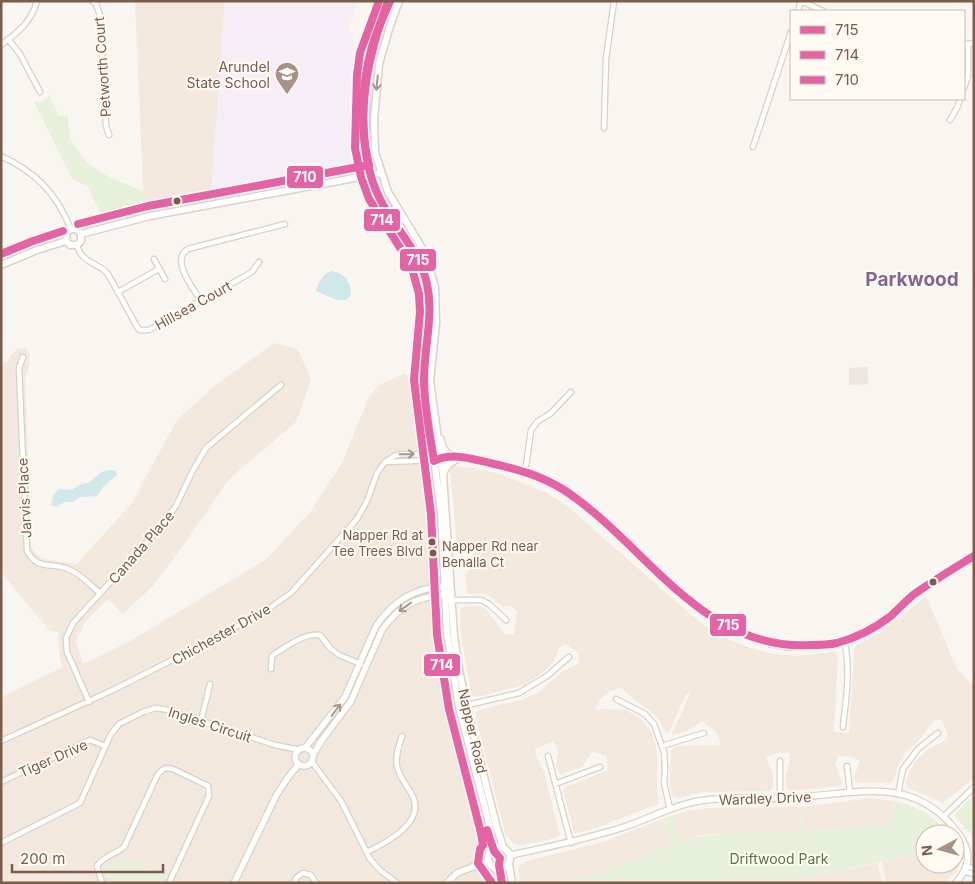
<svg xmlns="http://www.w3.org/2000/svg" width="975" height="884" viewBox="0 0 975 884" font-family="Inter,sans-serif">
<rect width="100%" height="100%" fill="#f9f5f0"/>
<path fill="#f2e8de" d="M135,1H225L211,196L144,209Z
M274,343L298,349L311,380L296,422L229,479L185,543L152,587L123,614L108,599L85,622L76,641L83,664L125,644L267,559L311,511L342,463L369,397L379,385L406,373L416,405L433,512L444,676L486,843L485,860L497,883H1V697L63,667L60,658L58,632L50,631L3,575L1,571V362H8L10,356L17,349L25,348L30,354L29,367L25,376L31,547L36,554L43,559L77,564L133,502L145,478L178,419L217,384Z
M454,466L480,469L503,475L547,493L567,506L697,620L714,633L741,645L769,653L797,656L834,652L838,658L834,732L849,733L854,650L857,645L880,633L926,596L957,669L974,687V778L943,803L907,787L906,782L908,775L915,761L927,750L944,741L948,735L942,720L935,719L919,740L905,753L897,768L894,780L890,783H860L856,782L854,777L860,761L853,757L838,756L835,764L842,781L840,786L791,791L787,789L786,786V774L790,762L789,753H774L766,758L773,775V787L770,791L704,792L677,798L672,796L670,785L671,751L675,747L686,745H721L716,732L702,721L685,732L672,735L690,694L686,693L669,732L666,733L658,718L650,710L633,699L621,688L610,691L600,699L595,709L626,710L641,719L652,733L657,752V787L659,801L658,804L596,828L578,833L574,832L563,790L566,787L608,770L606,755L592,752L582,767L560,774L556,766L558,750L553,741L535,749L537,759L543,769L560,835L556,838L523,845H517L512,842L505,833L475,713L479,710L524,699L539,692L563,671L579,663V654L566,644L559,648L553,663L542,673L524,685L476,697L472,696L461,636L460,609L463,607L476,606L484,608L489,613L505,634L514,635L517,611L511,606L504,607L489,596L479,593L468,594L465,576L479,557L457,546L450,470Z
M870,798L894,801L892,822L803,833L802,807Z
M799,807V833L712,834L697,836L682,841L673,815L692,810L711,808Z
M663,819L671,845L595,875L552,883H520L518,871L519,866L527,861L600,843Z
M955,846H957L960,855L959,866L956,872L944,883H886L882,862L925,852V864H955Z
M878,863L882,883H782Z"/>
<path fill="#ede5e0" d="M867,367L868,384L849,385V368Z"/>
<path fill="#f6eef6" d="M225,1H359L348,28L359,52L353,138L360,163L354,171L211,196Z"/>
<path fill="#e7f0db" d="M49,95L59,116L68,115L70,139L87,163L109,177L143,191L144,209L104,219L87,186L72,179L34,101L40,103L47,99Z
M974,795V839L955,816L956,813Z
M894,801C915,805 936,817 949,834H925V852L782,883H552L595,875L670,845L663,819L673,815L682,841C719,830 760,834 799,833V807H802L803,833H807L891,822Z
M125,858L165,876L163,883H108L104,874L105,867Z"/>
<path fill="#d0e8ea" d="M333,271C345,274 351,282 351,295L346,300H337L316,291C318,283 323,272 333,271Z
M108,470H115L117,475L103,487L97,496L81,497L72,502H64L57,507L51,505L54,494L59,489L72,490L79,485L90,482L100,473Z"/>
<g fill="none" stroke-linecap="round" stroke-linejoin="round">
<path stroke="#d0e8ea" stroke-width="1" d="M963,829L974,824"/>
<defs>
<path id="minor" d="M92,1L96,4L100,15L106,126L109,135
M801,1L823,11
M798,11L801,1
M8,39L20,54L40,92
M964,44L974,43
M1,45C18,32 31,23 37,1
M964,88L968,76V44
M950,120L957,108L960,99
M604,128L606,59L614,1
M753,147L791,32
M1,156C36,172 56,193 71,229
M77,245C82,264 96,261 108,274L136,325L139,330H149L252,272L259,262
M154,259L165,279
M118,292L159,269
M201,301C193,288 170,260 188,249L285,224
M23,357L19,368L27,551C38,571 51,562 68,569C80,573 91,586 100,593
M386,462L435,460
M523,471L526,466L531,430L538,421L550,414L571,392
M450,600H481L489,604L506,620
M271,669L272,656C285,647 304,633 320,635L331,649L339,655L361,664
M616,699L645,714L654,724L664,752L665,769L664,783L670,809
M89,702L67,652L66,638L73,623L156,532L176,506L192,472L206,448L281,385
M459,707L519,693L547,676L569,657
M201,721L210,684
M843,727C846,699 851,668 844,640
M1,741L113,690L220,636L271,607L291,593L357,519L367,501L377,473L385,462L394,456L402,454L435,455
M662,746L704,733
M548,756L571,843
M780,761V798
M312,762L341,801L370,859L381,871L397,883
M847,766L850,792
M1,782L90,740L105,746
M555,784L600,767
M898,794L903,769L918,749L938,733
M943,817L974,787
M1,843L80,803L111,734L119,724L143,712L156,708L168,710L275,745L300,750
M367,852C386,843 425,823 413,797C408,786 399,778 397,766C395,756 399,746 402,736
M967,867L974,868
M965,872L974,874
M102,883L97,866C102,857 116,854 124,847L157,776C162,769 164,767 173,769L208,786L209,796L169,883
M294,883L297,877L303,873L311,875L316,883"/>
<path id="tertiary" d="M441,439C442,447 445,453 453,456
M439,457L469,459L519,469L544,479L590,509L645,561L707,614L736,632L771,644L788,647L818,646L833,644L849,638L884,621L911,597L951,570L974,556
M443,475L448,465L458,459
M305,748L345,697L376,626C395,599 415,588 447,586
M295 757a9 9 0 1 1 18 0a9 9 0 1 1-18 0Z
M313,755L322,740L351,701L382,630C401,603 418,597 449,594
M511,855C549,847 587,839 624,827C649,819 673,805 699,801C727,796 758,799 786,798C849,796 912,771 957,832C972,851 971,865 956,883
M234,883L277,794L289,776L299,764
M447,883L457,873L488,861"/>
<path id="secondary" d="M390,1L370,54L367,75L365,147L371,175L378,194L409,241L420,261L425,276L429,293L430,312L424,380L441,513L447,633L459,707L491,831L494,848
M399,1L389,29L379,64L374,120L375,152L388,192L424,251L435,287L436,323L430,381L443,475L454,636L460,675L471,725L497,828L503,847
M81,234L150,216L381,173
M66,241L67,232L71,229H77L81,234
M66,241L70,245H77L81,241V234
M1,265L37,250L66,241
M488 858a11 11 0 1 1 22 0a11 11 0 1 1-22 0Z
M509,864L512,883
M496,869L503,883"/>
</defs>
<use href="#minor" stroke="#d7d1cb" stroke-width="7"/>
<use href="#tertiary" stroke="#d7d1cb" stroke-width="8"/>
<use href="#secondary" stroke="#d9d2cb" stroke-width="9"/>
<use href="#minor" stroke="#fefefd" stroke-width="4.5"/>
<use href="#tertiary" stroke="#fefefd" stroke-width="5.5"/>
<use href="#secondary" stroke="#fefefd" stroke-width="6"/>
<defs>
<path id="bus-1" d="M390,1C384,16 376,31 372,47C359,91 359,158 380,199C395,229 420,251 427,284C434,316 424,347 424,379C424,406 430,434 434,461C452,452 472,459 490,463C517,469 540,475 564,490C645,543 701,651 810,645C819,645 828,645 837,643C856,638 875,628 891,616C898,609 905,602 913,595C933,581 953,569 974,556"/>
<path id="bus-2" d="M379,1L360,53L357,75L355,148L361,177L369,199L411,265L419,294L420,312L414,380L431,514L437,635L449,709L481,833L483,845L480,849L478,863L492,883
M487,830L494,851L500,858L499,865L502,883"/>
<path id="bus-3" d="M78,224L148,206L369,165C355,110 369,53 388,1
M1,254L33,241L63,231"/>
</defs>
<use href="#bus-1" stroke="#fffaf3" stroke-width="11"/>
<use href="#bus-2" stroke="#fffaf3" stroke-width="11"/>
<use href="#bus-3" stroke="#fffaf3" stroke-width="11"/>
<use href="#bus-1" stroke="#e463a4" stroke-width="8"/>
<use href="#bus-2" stroke="#e463a4" stroke-width="8"/>
<use href="#bus-3" stroke="#e463a4" stroke-width="8"/>
</g>
<defs><path id="oneway-shaft" d="M-6 0H5M1.5-3L5.5 0L1.5 3" fill="none" stroke-width="1.6" stroke-linecap="round" stroke-linejoin="round" transform="scale(1.25)"/></defs>
<g stroke="#a8958b">
<use href="#oneway-shaft" transform="translate(377 83) rotate(96)"/>
<use href="#oneway-shaft" transform="translate(407 454) rotate(-1)"/>
<use href="#oneway-shaft" transform="translate(405 607) rotate(144)"/>
<use href="#oneway-shaft" transform="translate(336 710) rotate(-53)"/>
</g>
<defs>
<symbol id="school-pin" viewBox="-11 -11 22 30"><path d="M0 17L-7.5 6A9.5 9.5 0 1 1 7.5 6Z" fill="#a69286" stroke="#fffaf3"/><path d="M0-5L7-2L0 1L-7-2ZM-4 1L0 2.5L4 1V4Q0 6-4 4Z" fill="#fff"/></symbol>
</defs>
<g fill-rule="evenodd">
<use href="#school-pin" x="273" y="60" width="28" height="38"/>
</g>
<g fill="#7a5c4d" stroke="#fffaf3" stroke-width="2">
<circle cx="177" cy="201" r="4.5"/>
<circle cx="432" cy="542" r="4.5"/>
<circle cx="433" cy="553" r="4.5"/>
<circle cx="933" cy="582" r="4.5"/>
</g>
<g text-anchor="middle" dominant-baseline="central" stroke-width="4" stroke-linejoin="round" paint-order="stroke">
<g font-size="13" fill="#7a5c4d" stroke="#fffaf3" text-anchor="end">
<text x="423" y="535">Napper Rd at<tspan x="423" dy="16">Tee Trees Blvd</tspan></text>
<text x="442" y="546" text-anchor="start">Napper Rd near<tspan x="442" dy="16">Benalla Ct</tspan></text>
</g>
<g font-size="14" fill="#7a5c4d" stroke="#fffaf3" text-anchor="end">
<text x="270" y="66">Arundel<tspan x="270" dy="16">State School</tspan></text>
</g>
<g font-size="14" fill="#7a5c4d" stroke="#fffaf3">
<text transform="translate(102 67) rotate(-94)">Petworth Court</text>
<text transform="translate(193 305) rotate(-29)">Hillsea Court</text>
<text transform="translate(24 498) rotate(-93)">Jarvis Place</text>
<text transform="translate(141 547) rotate(-49)">Canada Place</text>
<text transform="translate(221 634) rotate(-29)">Chichester Drive</text>
<text transform="translate(210 724) rotate(18)">Ingles Circuit</text>
<text transform="translate(473 731) rotate(77)">Napper Road</text>
<text transform="translate(53 758) rotate(-24)">Tiger Drive</text>
<text transform="translate(765 798) rotate(-2)">Wardley Drive</text>
</g>
<g font-size="14" fill="#537a41" stroke="#fffaf3">
<text x="779" y="858">Driftwood Park</text>
</g>
<g font-size="19" font-weight="bold" fill="#846695" stroke="#fffaf3">
<text x="912" y="279">Parkwood</text>
</g>
</g>
<g stroke="#fffaf3" stroke-width="2">
<rect x="286" y="165" width="38" height="24" rx="5" fill="#e463a4"/>
<rect x="363" y="208" width="38" height="24" rx="5" fill="#e463a4"/>
<rect x="399" y="248" width="38" height="24" rx="5" fill="#e463a4"/>
<rect x="709" y="613" width="38" height="24" rx="5" fill="#e463a4"/>
<rect x="423" y="653" width="38" height="24" rx="5" fill="#e463a4"/>
</g>
<g font-size="14" text-anchor="middle" font-weight="bold" fill="#fff">
<text x="305" y="182">710</text>
<text x="382" y="225">714</text>
<text x="418" y="265">715</text>
<text x="728" y="630">715</text>
<text x="442" y="670">714</text>
</g>
<rect width="975" height="884" fill="none" stroke="#7a5c4d" stroke-width="5"/>
<rect x="790" y="10" width="175" height="90" fill="#fffaf3" stroke="#cabbb1"/>
<rect x="800" y="26" width="25" height="8" fill="#e463a4" stroke="#cabbb1"/>
<text x="835" y="35" font-size="15" fill="#7a5c4d">715</text>
<rect x="800" y="51" width="25" height="8" fill="#e463a4" stroke="#cabbb1"/>
<text x="835" y="60" font-size="15" fill="#7a5c4d">714</text>
<rect x="800" y="76" width="25" height="8" fill="#e463a4" stroke="#cabbb1"/>
<text x="835" y="85" font-size="15" fill="#7a5c4d">710</text>
<g transform="translate(940 849) rotate(264)"><circle r="24" fill="#fffaf3" stroke="#cabbb1"/>
<path d="M0-4L9 19L0 12L-9 19Z" fill="#a69286"/>
<text y="-8" font-size="14" font-weight="bold" text-anchor="middle" fill="#7a5c4d">N</text>
</g>
<path d="M12 864v8h151v-8" fill="none" stroke="#7a5c4d" stroke-width="2.5"/>
<text x="20" y="864" font-size="15" fill="#7a5c4d" stroke="#fffaf3" stroke-width="4" paint-order="stroke">200 m</text>
</svg>
